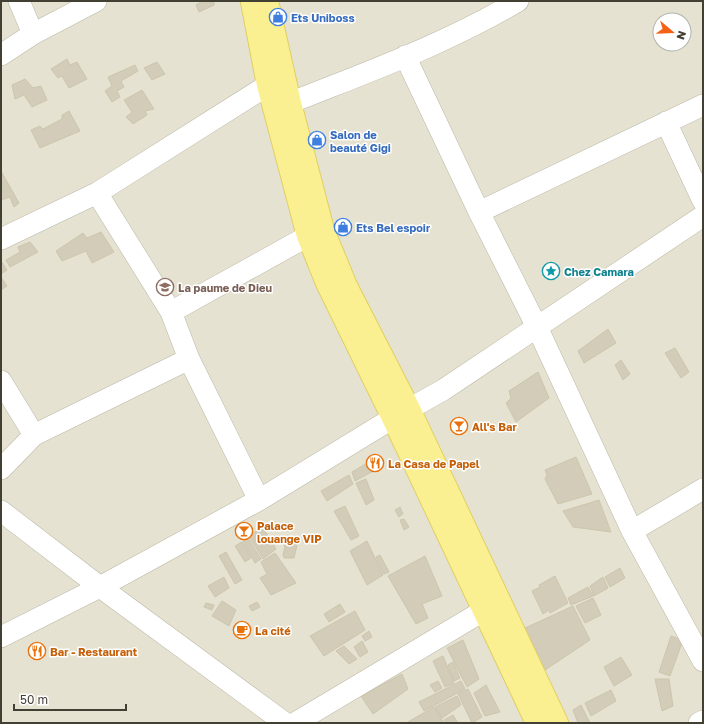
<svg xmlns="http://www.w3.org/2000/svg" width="704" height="724" viewBox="0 0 704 724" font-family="'Golos Text',sans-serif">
<rect width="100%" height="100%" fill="#f1efe2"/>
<path fill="#e5e2d1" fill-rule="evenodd" d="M1,1H703V723H1ZM660,20H684V44H660Z"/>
<path fill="#d2ccb8" stroke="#ccc6ac" d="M203,1H214V5L199,12L196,5Z
M67,59L70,65L77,62L87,79L69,88L62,76L58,78L51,69Z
M157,62L165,74L152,80L144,68Z
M135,65L138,71L121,81L124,87L117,91L120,97L112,102L105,91L112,86L108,77Z
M25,79L33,88L41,86L47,100L32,107L24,95L15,99L12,85Z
M142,90L154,109L145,111L147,115L133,124L126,117L132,112L124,100Z
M69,111L80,131L40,148L31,130L40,126L43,129L62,119V115Z
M1,171L19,203L14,207L10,197L1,200Z
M101,232L114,252L92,263L86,251L62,261L56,251L83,233L87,238Z
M30,242L38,252L10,267L6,260L20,252L18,247Z
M1,261L7,270L1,274Z
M1,277L7,286L1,290Z
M608,329L616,343L584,363L578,351Z
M675,348L689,372L681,378L665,353Z
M621,360L630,374L623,380L615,365Z
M538,372L549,398L516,422L506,403L511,398L509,391Z
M576,457L592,494L558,504L545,479L547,475L545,470Z
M374,459L377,469L355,481L352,472Z
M349,475L353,484L327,501L321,491Z
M366,479L374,500L366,505L356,483Z
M599,500L611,532L573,527L563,511Z
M345,506L359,536L351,540L334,511Z
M400,507L403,514L399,517L395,510Z
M404,519L409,527L404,530L400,520Z
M263,528L276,549L263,559L248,535Z
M248,538L261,559L255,563L243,541Z
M284,539L298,541L294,558H284L283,555L285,547L282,542Z
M367,541L383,575L367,585L350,551Z
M242,542L251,558L245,562L235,546Z
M226,552L242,580L235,584L219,556Z
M275,553L296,583L271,595L260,578L267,574L261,562Z
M380,555L389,572L384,574L376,557Z
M425,556L442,596L422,604L428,618L416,624L388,576Z
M620,568L625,578L610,587L605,577Z
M555,576L568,603L550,613L549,610L543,614L532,591L540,587L539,585Z
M224,577L229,588L215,597L208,586Z
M603,577L608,588L594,596L590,586Z
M588,587L593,596L571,605L568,598Z
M593,598L601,615L585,623L576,606Z
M222,601L236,610L229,626L212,616Z
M257,602L260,607L252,611L249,606Z
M206,603L214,605L212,610L204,607Z
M340,604L345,612L329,622L324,614Z
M573,606L590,640L545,670L523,629Z
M355,611L365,630L324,656L310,636Z
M369,631L372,637L365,641L362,636Z
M671,636L683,640L670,676L659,672Z
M463,640L479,679L467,687L447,648Z
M362,641L368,652L360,657L354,647Z
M344,646L357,659L349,664L336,651Z
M443,656L454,683L445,687L433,661Z
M621,657L632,675L614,686L604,667Z
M453,662L460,678L454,681L448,665Z
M402,674L408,689L373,714L361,696Z
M655,679H669L673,706L662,711Z
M438,681L442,688L435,692L430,685Z
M461,681L465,689L424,711L419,702Z
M486,685L500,712L485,716L474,693Z
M468,689L482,717L472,723L458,694Z
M611,690L616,701L591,716L585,703Z
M457,696L461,705L442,718L435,707Z
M581,705L590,723H578L573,710Z
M434,707L444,723H406Z
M453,715L458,723H446L444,720Z"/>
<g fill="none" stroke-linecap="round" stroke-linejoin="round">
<defs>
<path id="minor" d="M19,1L33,34
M1,55L33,34L96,1
M405,56L479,212L537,327L632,531L703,661
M290,103C367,72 446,44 518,1
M666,122L703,201
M97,193L171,312L189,359L259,500
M479,212L703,105
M1,239L97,193L268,85
M171,312L308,236
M1,381L34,435L1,469
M34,435L189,359
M1,511L100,587L285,723
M632,531L703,489
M1,637L100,587L259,500L393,418L443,390L703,216
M295,723L483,611
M699,723L703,721"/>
<path id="major" d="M267,1L290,103L323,230L346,286L409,409L557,723
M252,2L268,85L308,236L327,283L393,418L537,723"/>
</defs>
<use href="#minor" stroke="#bcb8a6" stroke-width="22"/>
<use href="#major" stroke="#dfd062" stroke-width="24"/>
<use href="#minor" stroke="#fff" stroke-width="21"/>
<use href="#major" stroke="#fbf091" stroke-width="22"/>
</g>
<defs>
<symbol id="shop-ring" viewBox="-11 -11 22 22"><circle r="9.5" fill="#fff" stroke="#3f7fe0" stroke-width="1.5"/><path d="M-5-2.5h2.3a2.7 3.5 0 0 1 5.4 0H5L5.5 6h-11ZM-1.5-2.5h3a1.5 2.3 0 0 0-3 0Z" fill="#3f7fe0"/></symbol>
<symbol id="sight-ring" viewBox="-11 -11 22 22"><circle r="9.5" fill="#fff" stroke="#0f9aa8" stroke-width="1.5"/><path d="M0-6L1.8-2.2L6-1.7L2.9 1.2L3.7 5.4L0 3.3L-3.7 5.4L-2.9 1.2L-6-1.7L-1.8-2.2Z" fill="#0f9aa8"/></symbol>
<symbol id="school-ring" viewBox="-11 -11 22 22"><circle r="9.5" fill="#fff" stroke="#8d6e63" stroke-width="1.5"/><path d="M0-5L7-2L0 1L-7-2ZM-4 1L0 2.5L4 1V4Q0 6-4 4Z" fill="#8d6e63"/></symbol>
<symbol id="bar-ring" viewBox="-11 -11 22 22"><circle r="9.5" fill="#fff" stroke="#e8710a" stroke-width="1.5"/><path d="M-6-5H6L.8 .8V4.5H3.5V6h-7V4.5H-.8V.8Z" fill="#e8710a"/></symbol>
<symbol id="restaurant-ring" viewBox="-11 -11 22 22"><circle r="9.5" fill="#fff" stroke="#e8710a" stroke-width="1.5"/><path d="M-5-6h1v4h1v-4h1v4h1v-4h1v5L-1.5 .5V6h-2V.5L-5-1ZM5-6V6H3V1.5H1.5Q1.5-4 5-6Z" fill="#e8710a"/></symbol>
<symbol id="cafe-ring" viewBox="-11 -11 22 22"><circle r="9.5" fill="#fff" stroke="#e8710a" stroke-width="1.5"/><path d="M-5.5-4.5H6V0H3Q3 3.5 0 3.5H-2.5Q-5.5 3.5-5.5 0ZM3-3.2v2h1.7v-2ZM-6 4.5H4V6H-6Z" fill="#e8710a"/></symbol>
</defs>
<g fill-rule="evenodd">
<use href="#shop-ring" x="268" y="7" width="20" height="20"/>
<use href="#shop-ring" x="307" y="130" width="20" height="20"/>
<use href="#shop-ring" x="333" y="217" width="20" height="20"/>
<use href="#sight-ring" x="541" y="261" width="20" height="20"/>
<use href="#school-ring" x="155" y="277" width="20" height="20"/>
<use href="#bar-ring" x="449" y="416" width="20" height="20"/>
<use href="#restaurant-ring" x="365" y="453" width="20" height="20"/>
<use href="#bar-ring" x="234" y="521" width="20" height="20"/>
<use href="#cafe-ring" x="232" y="620" width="20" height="20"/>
<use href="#restaurant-ring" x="27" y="641" width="20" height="20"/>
</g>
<g text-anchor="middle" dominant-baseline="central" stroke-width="3" stroke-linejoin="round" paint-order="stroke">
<g font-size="11" font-weight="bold" fill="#366cbe" stroke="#fff" text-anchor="start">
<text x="291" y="17">Ets Uniboss</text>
<text x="330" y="134">Salon de<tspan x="330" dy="13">beauté Gigi</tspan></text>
<text x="356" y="227">Ets Bel espoir</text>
</g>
<g font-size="11" font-weight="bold" fill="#0d838f" stroke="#fff" text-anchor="start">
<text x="564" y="271">Chez Camara</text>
</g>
<g font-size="11" font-weight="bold" fill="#785e54" stroke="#fff" text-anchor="start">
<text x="178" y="287">La paume de Dieu</text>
</g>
<g font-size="11" font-weight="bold" fill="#c56008" stroke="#fff" text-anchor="start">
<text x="472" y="426">All's Bar</text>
<text x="388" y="463">La Casa de Papel</text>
<text x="257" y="525">Palace<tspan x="257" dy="13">louange VIP</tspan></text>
<text x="255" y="630">La cité</text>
<text x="50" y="651">Bar - Restaurant</text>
</g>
</g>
<rect width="704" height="724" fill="none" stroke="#423f33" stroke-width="4"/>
<g transform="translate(672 32) rotate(109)"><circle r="19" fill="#ffffff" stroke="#b3b2ad"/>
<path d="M0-3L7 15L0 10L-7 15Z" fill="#f46016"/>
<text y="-6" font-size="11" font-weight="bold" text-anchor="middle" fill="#423f33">N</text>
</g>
<path d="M14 704v6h112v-6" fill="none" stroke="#423f33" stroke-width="2"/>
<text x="20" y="704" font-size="12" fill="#423f33" stroke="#ffffff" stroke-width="3" paint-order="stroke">50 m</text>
</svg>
